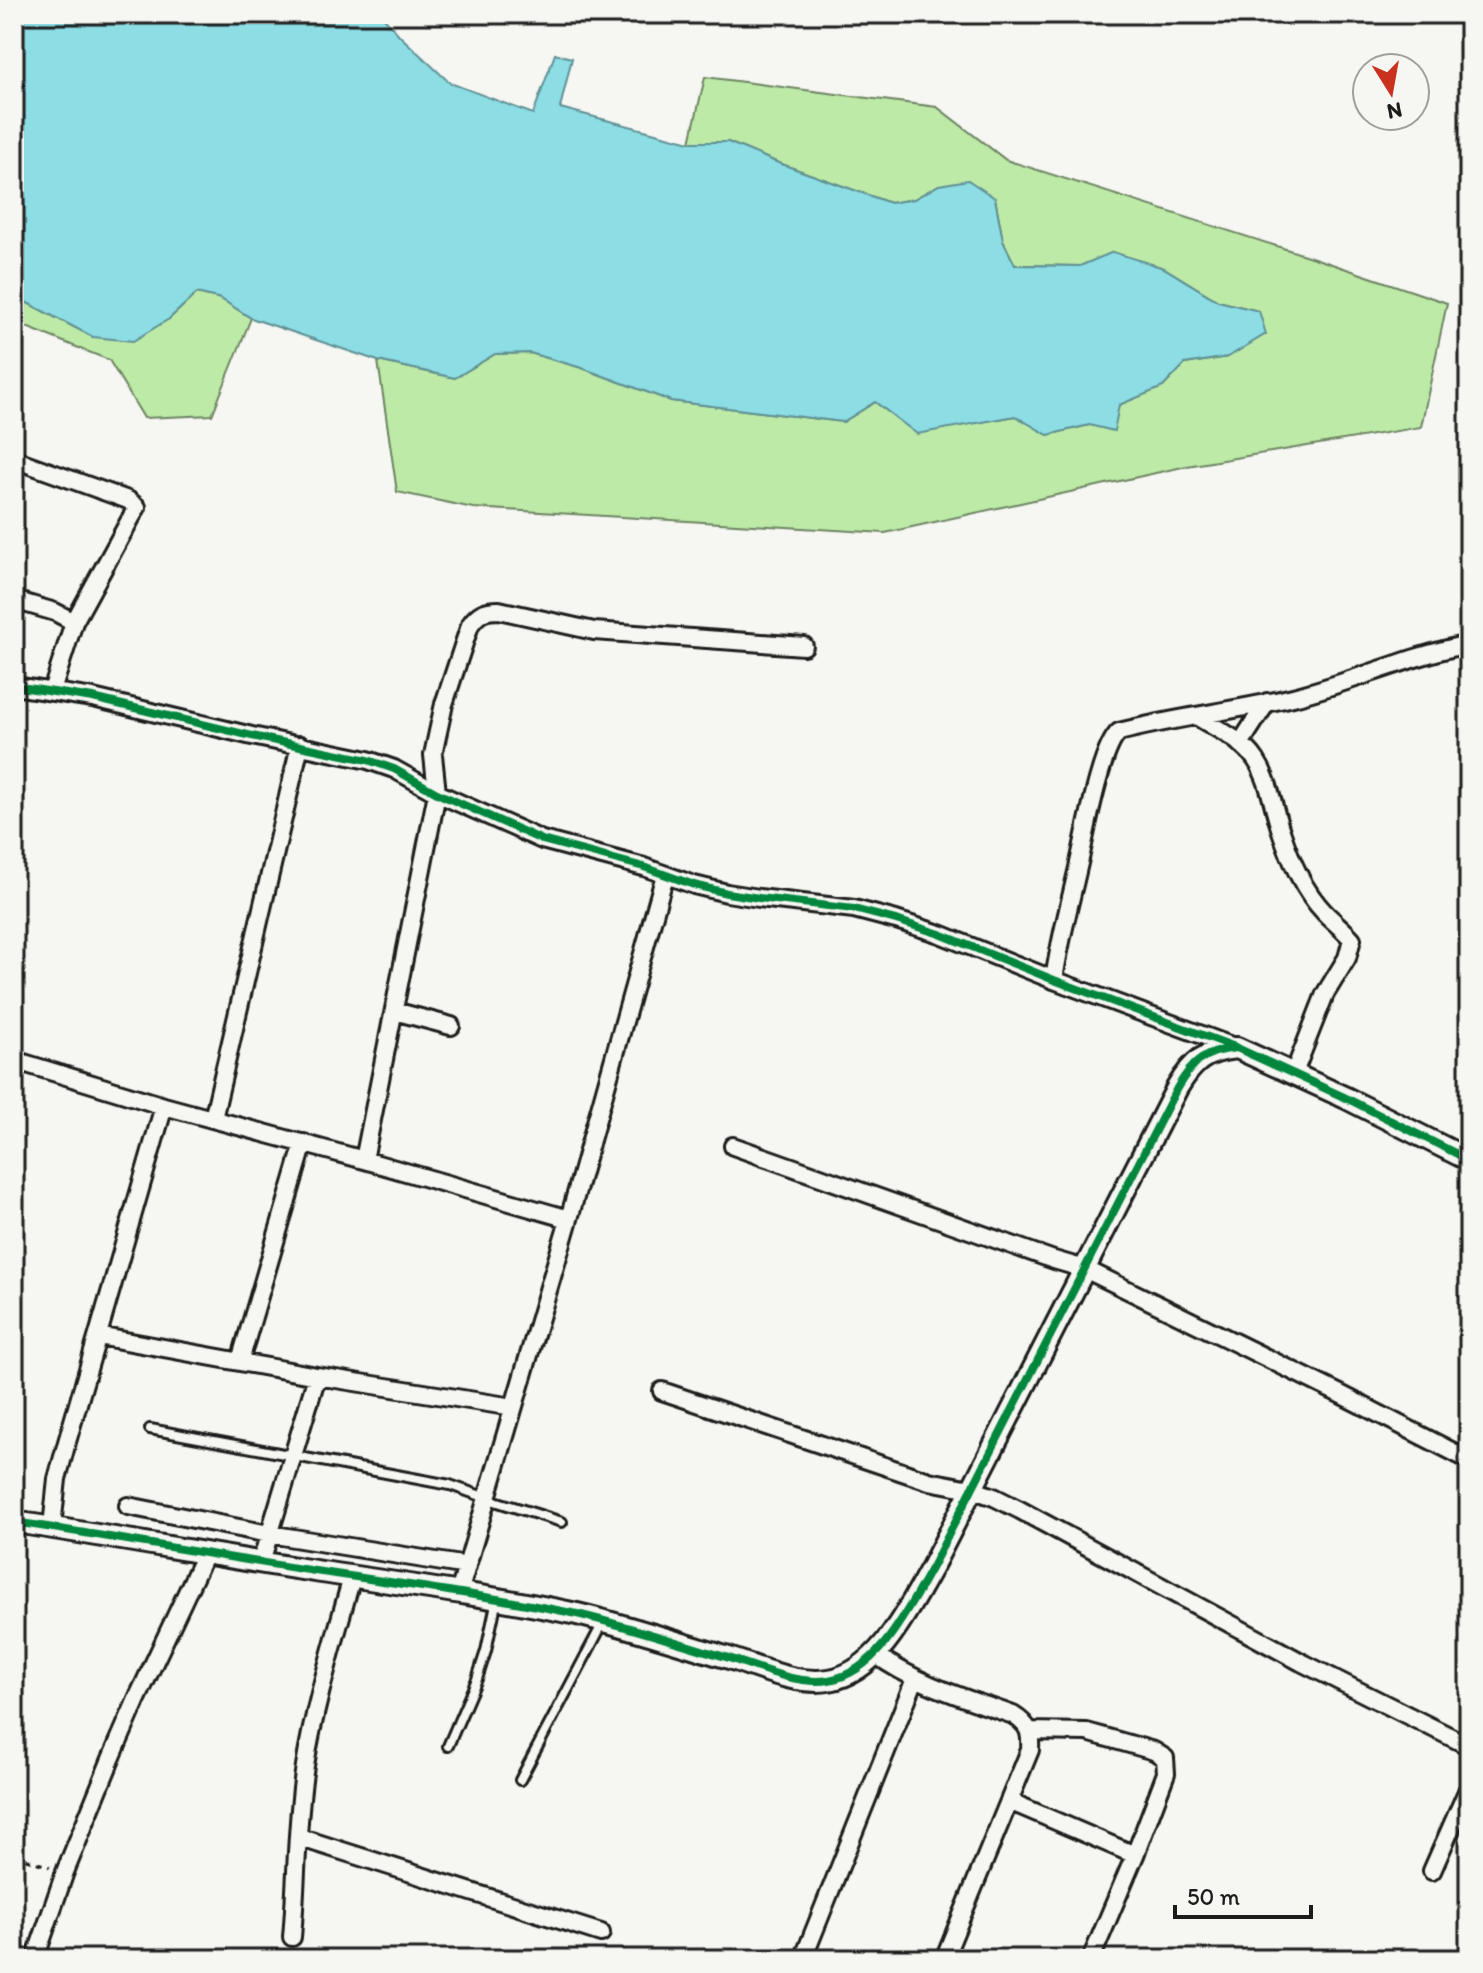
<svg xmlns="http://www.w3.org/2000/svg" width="1483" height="1973" viewBox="0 0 1483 1973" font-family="Itim,sans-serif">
<rect width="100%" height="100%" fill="#f6f6f2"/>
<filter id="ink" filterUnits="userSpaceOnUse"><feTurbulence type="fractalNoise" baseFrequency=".0125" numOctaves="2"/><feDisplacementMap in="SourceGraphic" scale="16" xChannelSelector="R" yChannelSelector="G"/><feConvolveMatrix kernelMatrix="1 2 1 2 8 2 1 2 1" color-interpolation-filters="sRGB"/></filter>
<g filter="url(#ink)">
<path fill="#bdeaa7" stroke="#6c8362" stroke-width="2" d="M705,77L937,107L1006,160L1314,258L1447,303L1421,427L1187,466L885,533L473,508L397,492L378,361L455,378L495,354L530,353L582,368L671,401L843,422L875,402L917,433L1016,416L1048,435L1089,425L1118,405L1163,387L1185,364L1228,357L1258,311L1218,301L1164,268L1113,253L1080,266L1015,265L1003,241L995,198L939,185L914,199L890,203L776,162L728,142H690Z
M197,293L221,299L251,318L212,415L144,418L109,360L14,322V296L93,337L169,319Z"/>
<path fill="#8cdde4" stroke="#5f9094" stroke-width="2" d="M14,14H381L400,36L450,83L533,114L555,54L572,58L560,108L690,142H728L776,162L890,203L914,199L939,185L968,180L995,198L1003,241L1015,265L1080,266L1113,252L1164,268L1218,301L1259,311L1266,334L1228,357L1185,364L1163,387L1119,405L1114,431L1089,425L1048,435L1015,416L917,434L875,402L843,422L671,401L582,368L530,353L495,354L455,378L378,361L251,318L221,299L197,293L169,319L133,341L93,337L14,296V265L24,241L14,235Z"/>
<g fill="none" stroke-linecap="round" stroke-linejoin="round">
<defs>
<path id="service" d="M150,1429L450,1485L498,1502L562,1522
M448,1746L477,1679L486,1651L497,1599
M520,1780L604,1621"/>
<path id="minor" d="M14,459L128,500L137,507L74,622L52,691
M14,600L55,612L74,622
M14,686L93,698L252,736L368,760L394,769L437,793L542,840L644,867L694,885L727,893L759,898L854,909L896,920L940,934L1054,980L1237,1048
M1196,716C1215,728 1244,741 1256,760C1270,781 1273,808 1281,831C1291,861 1303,890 1325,913C1334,922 1344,930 1352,939L1347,958L1325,994L1294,1073
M1240,744L1267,702
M1054,980C1060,937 1072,896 1081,854C1087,827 1101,748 1119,732C1176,717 1236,711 1293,697C1353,682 1409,656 1469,644
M394,1011L451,1026
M14,1060L164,1106L364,1160L569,1219
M213,1119L300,745
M733,1146L1054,1260L1085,1269L1338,1393L1469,1460
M364,1160L437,793L433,755L444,704L470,625C478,613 485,610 499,610L594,631L804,646
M98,1336L317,1376L513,1407
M240,1361L304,1143
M662,1391L929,1481L971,1489L994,1497L1020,1510L1301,1662L1469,1746
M128,1506L269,1534L467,1566
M52,1527L57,1479L67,1442L164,1106
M261,1562L317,1376
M459,1593L569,1219L665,875
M875,1654C916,1684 965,1698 1013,1715C1029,1725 1031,1732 1030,1750L944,1959
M1029,1731L1087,1732L1154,1751L1165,1758L1166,1773L1135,1855L1091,1959
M1009,1801L1135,1855
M298,1837L601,1933
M1432,1871L1469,1787
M292,1937C297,1880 296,1822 305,1766C315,1702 335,1639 352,1577
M35,1959L65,1872L111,1759L137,1699L206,1552
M803,1959L915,1679"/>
<path id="tertiary" d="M14,1522C110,1536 206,1554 302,1569C394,1583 486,1595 577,1614C628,1626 678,1643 729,1658C760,1668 796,1685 829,1680C879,1672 909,1607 932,1567L1177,1088C1193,1061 1205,1051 1237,1048L1346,1098L1469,1160"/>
</defs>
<use href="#service" stroke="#1c1c1c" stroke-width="14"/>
<use href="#minor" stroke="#1c1c1c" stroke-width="22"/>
<use href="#tertiary" stroke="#1c1c1c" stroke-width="26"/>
<path stroke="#1c1c1c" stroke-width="3" stroke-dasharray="6 6" stroke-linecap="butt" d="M14,1855L50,1867"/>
<use href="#service" stroke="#f6f6f2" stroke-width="8"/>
<use href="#minor" stroke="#f6f6f2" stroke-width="16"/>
<use href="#tertiary" stroke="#f6f6f2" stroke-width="20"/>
<defs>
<path id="cycleway" d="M14,686L93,698L252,736L368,760L394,769L437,793L542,840L644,867L694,885L727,893L759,898L854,909L896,920L940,934L1054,980L1235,1047
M14,1522C110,1536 206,1554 302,1569C394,1583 486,1595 577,1614C628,1626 678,1643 729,1658C760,1668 796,1685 829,1680C879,1672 909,1607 932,1567L1177,1088C1193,1061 1205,1051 1237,1048L1346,1098L1469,1160"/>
</defs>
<use href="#cycleway" stroke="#f6f6f2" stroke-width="13"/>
<use href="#cycleway" stroke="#00873e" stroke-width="8"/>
</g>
</g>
<rect width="1483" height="1973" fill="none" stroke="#f6f6f2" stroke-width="48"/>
<rect x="24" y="24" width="1435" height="1925" fill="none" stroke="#1c1c1c" stroke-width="3" filter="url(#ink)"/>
<g transform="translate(1391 92) rotate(169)"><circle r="38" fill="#f6f6f2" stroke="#9f9f9c" stroke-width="2"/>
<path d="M0-6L14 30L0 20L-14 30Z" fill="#c8321e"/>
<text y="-12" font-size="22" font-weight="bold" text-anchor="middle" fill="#1c1c1c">N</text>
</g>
<path d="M1175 1905v12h136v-12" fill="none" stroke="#1c1c1c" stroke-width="4"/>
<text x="1187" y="1905" font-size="24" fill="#1c1c1c" stroke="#f6f6f2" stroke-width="6" paint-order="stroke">50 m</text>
</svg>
